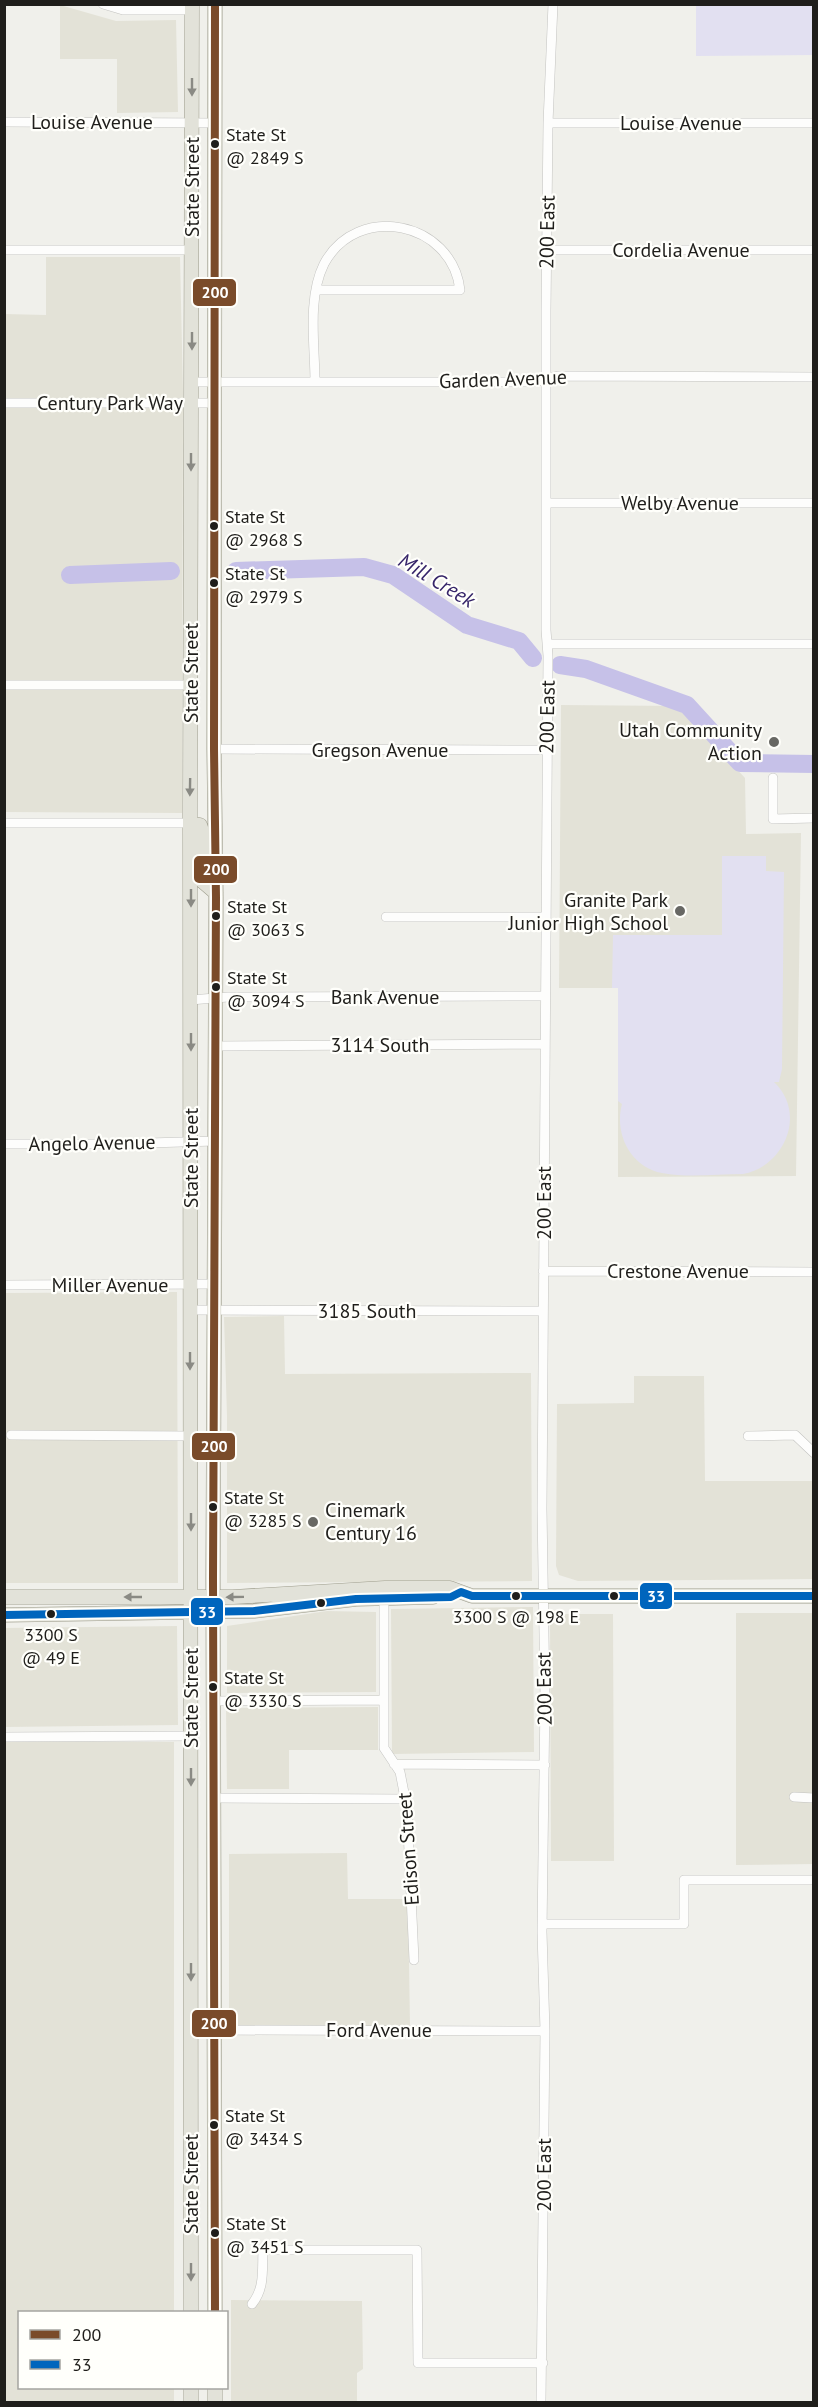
<svg xmlns="http://www.w3.org/2000/svg" width="818" height="2407" viewBox="0 0 818 2407" font-family="'PT Sans',sans-serif">
<rect width="100%" height="100%" fill="#f0f0eb"/>
<path fill="#e3e2d7" d="M60,5L116,21L176,20L178,112L117,113V59H60Z
M46,257H180L183,393L182,813L5,812V314L46,315Z
M561,705L678,706L745,778L746,834L801,833L796,1176L618,1177V988H559Z
M177,1292L178,1583H5L4,1293Z
M284,1316L285,1374L531,1373L532,1581L227,1583V1416L224,1317Z
M634,1376H704L705,1481H813V1579L578,1581L559,1575L556,1566L557,1404L634,1403Z
M533,1607L534,1752L392,1754L391,1609Z
M327,1611L376,1612V1692L227,1693V1626Z
M736,1613H813V1864L736,1865Z
M550,1614H613L614,1861H551Z
M177,1626L178,1725L5,1727V1628Z
M378,1707V1750H289V1789H227L226,1708Z
M5,1742H174V2312H20V2388H174V2402H5Z
M347,1853L348,1899H408L410,2027L229,2025V1854Z
M231,2300L362,2301L363,2369L357,2373V2402H231Z"/>
<path fill="#e2e0f1" d="M670,5H813V55L696,56V6Z
M722,856H766V871L784,872L782,1069L779,1082H774C807,1113 785,1166 743,1174C717,1174 688,1178 662,1173C630,1167 614,1133 622,1104L618,1101V988H612L613,935H722Z"/>
<g fill="none" stroke-linecap="round" stroke-linejoin="round">
<path stroke="#c6c1e8" stroke-width="18" d="M236,571L364,567L393,575L467,625L519,641L533,658
M70,575L171,571
M560,665L586,669L687,705L740,763L814,764"/>
<defs>
<path id="street" d="M103,4L123,10H192
M4,122L215,123
M548,123H814
M4,250H192
M548,250H814
M192,382H534L558,376L814,377
M315,382C315,346 307,298 324,264C357,202 452,221 460,290H317
M4,403H215
M546,503H814
M547,644H814
M4,685H191
M214,749L547,750
M773,778V819L814,818
M4,823H190
M386,917H546
M190,1000L228,997L544,996
M216,1046L544,1044
M4,1144H116L215,1141
M543,1271L814,1272
M4,1285L215,1284
M190,1310L543,1311
M11,1435L191,1436
M748,1436L795,1435L814,1453
M384,1598V1748L400,1772L407,1808L414,1960
M213,1701L384,1700
M4,1737L191,1736
M394,1764L545,1765
M794,1797L814,1798
M213,1798L406,1799
M542,1924H684V1880H814
M213,2030L545,2031
M252,2304C265,2288 262,2270 263,2250H417L418,2363H543
M541,2402L545,2031L542,1932L545,1697L542,1509L548,656L546,630V311L548,123L553,4"/>
<path id="primary" d="M190,823L200,825L202,831V881L216,893
M4,1597H233L385,1588H450L472,1596H814
M4,1615L254,1611L356,1599L433,1597
M191,2312L190,808L192,4
M215,2312L213,1579L216,897L214,749L215,4
M215,2388V2402
M191,2402V2388"/>
</defs>
<use href="#street" stroke="#c3c3c0" stroke-width="10"/>
<use href="#primary" stroke="#9e9d8d" stroke-width="15"/>
<use href="#street" stroke="#fdfdfc" stroke-width="9"/>
<use href="#primary" stroke="#e2e2d9" stroke-width="14"/>
<defs>
<path id="bus-1" d="M215,4L214,749L216,897L213,1579L215,2312"/>
<path id="bus-2" d="M4,1615L254,1611L356,1599L451,1597L461,1592L472,1596H814"/>
</defs>
<use href="#bus-1" stroke="#fffffb" stroke-width="12"/>
<use href="#bus-2" stroke="#fffffb" stroke-width="12"/>
<use href="#bus-1" stroke="#7a4b2a" stroke-width="8"/>
<use href="#bus-2" stroke="#0065bd" stroke-width="8"/>
</g>
<defs><path id="oneway-solid" d="M-6-.8H1V-3.2L6.5 0L1 3.2V.8H-6Z" transform="scale(1.5)"/></defs>
<g fill="#8a8a84">
<use href="#oneway-solid" transform="translate(192 87) rotate(90)"/>
<use href="#oneway-solid" transform="translate(192 341) rotate(90)"/>
<use href="#oneway-solid" transform="translate(191 462) rotate(90)"/>
<use href="#oneway-solid" transform="translate(190 787) rotate(91)"/>
<use href="#oneway-solid" transform="translate(191 898) rotate(90)"/>
<use href="#oneway-solid" transform="translate(191 1042) rotate(90)"/>
<use href="#oneway-solid" transform="translate(190 1361) rotate(90)"/>
<use href="#oneway-solid" transform="translate(191 1522) rotate(90)"/>
<use href="#oneway-solid" transform="translate(133 1597) rotate(180)"/>
<use href="#oneway-solid" transform="translate(235 1597) rotate(179)"/>
<use href="#oneway-solid" transform="translate(191 1777) rotate(90)"/>
<use href="#oneway-solid" transform="translate(191 1972) rotate(90)"/>
<use href="#oneway-solid" transform="translate(191 2272) rotate(90)"/>
</g>
<g fill="#1f1e1b" stroke="#fffffb" stroke-width="2">
<circle cx="215" cy="144" r="5"/>
<circle cx="214" cy="526" r="5"/>
<circle cx="214" cy="583" r="5"/>
<circle cx="216" cy="916" r="5"/>
<circle cx="216" cy="987" r="5"/>
<circle cx="213" cy="1507" r="5"/>
<circle cx="516" cy="1596" r="5"/>
<circle cx="614" cy="1596" r="5"/>
<circle cx="321" cy="1603" r="5"/>
<circle cx="51" cy="1614" r="5"/>
<circle cx="213" cy="1687" r="5"/>
<circle cx="214" cy="2125" r="5"/>
<circle cx="215" cy="2233" r="5"/>
</g>
<g fill="#686864" stroke="#fffffb" stroke-width="2">
<circle cx="774" cy="742" r="6"/>
<circle cx="680" cy="911" r="6"/>
<circle cx="313" cy="1522" r="6"/>
</g>
<g text-anchor="middle" dominant-baseline="central" stroke-width="4.5" stroke-linejoin="round" paint-order="stroke">
<g font-size="18" fill="#1f1e1b" stroke="#fffffb" text-anchor="start">
<text x="226" y="134">State St<tspan x="226" dy="23">@ 2849 S</tspan></text>
<text x="225" y="516">State St<tspan x="225" dy="23">@ 2968 S</tspan></text>
<text x="225" y="573">State St<tspan x="225" dy="23">@ 2979 S</tspan></text>
<text x="227" y="906">State St<tspan x="227" dy="23">@ 3063 S</tspan></text>
<text x="227" y="977">State St<tspan x="227" dy="23">@ 3094 S</tspan></text>
<text x="224" y="1497">State St<tspan x="224" dy="23">@ 3285 S</tspan></text>
<text x="516" y="1616" text-anchor="middle">3300 S @ 198 E</text>
<text x="51" y="1634" text-anchor="middle">3300 S<tspan x="51" dy="23">@ 49 E</tspan></text>
<text x="224" y="1677">State St<tspan x="224" dy="23">@ 3330 S</tspan></text>
<text x="225" y="2115">State St<tspan x="225" dy="23">@ 3434 S</tspan></text>
<text x="226" y="2223">State St<tspan x="226" dy="23">@ 3451 S</tspan></text>
</g>
<g font-size="20" fill="#1f1e1b" stroke="#fffffb">
<text x="92" y="122">Louise Avenue</text>
<text x="681" y="123">Louise Avenue</text>
<text transform="translate(192 187) rotate(-90)">State Street</text>
<text transform="translate(547 232) rotate(-89)">200 East</text>
<text x="681" y="250">Cordelia Avenue</text>
<text transform="translate(503 379) rotate(-2)">Garden Avenue</text>
<text x="110" y="403">Century Park Way</text>
<text x="680" y="503">Welby Avenue</text>
<text transform="translate(191 673) rotate(-90)">State Street</text>
<text transform="translate(547 717) rotate(-89)">200 East</text>
<text x="380" y="750">Gregson Avenue</text>
<text x="385" y="997">Bank Avenue</text>
<text x="380" y="1045">3114 South</text>
<text transform="translate(92 1143) rotate(-1)">Angelo Avenue</text>
<text transform="translate(191 1158) rotate(-90)">State Street</text>
<text transform="translate(544 1203) rotate(-90)">200 East</text>
<text x="678" y="1271">Crestone Avenue</text>
<text x="110" y="1285">Miller Avenue</text>
<text x="367" y="1311">3185 South</text>
<text transform="translate(544 1689) rotate(-91)">200 East</text>
<text transform="translate(191 1698) rotate(-90)">State Street</text>
<text transform="translate(408 1849) rotate(-94)">Edison Street</text>
<text x="379" y="2030">Ford Avenue</text>
<text transform="translate(544 2175) rotate(-90)">200 East</text>
<text transform="translate(191 2184) rotate(-90)">State Street</text>
</g>
<g font-size="20" fill="#1f1e1b" stroke="#fffffb" text-anchor="end">
<text x="762" y="730">Utah Community<tspan x="762" dy="23">Action</tspan></text>
<text x="668" y="900">Granite Park<tspan x="668" dy="23">Junior High School</tspan></text>
<text x="325" y="1510" text-anchor="start">Cinemark<tspan x="325" dy="23">Century 16</tspan></text>
</g>
<g font-size="21" font-style="italic" fill="#362569" stroke="#fffffb">
<text transform="translate(437 580) rotate(31)">Mill Creek</text>
</g>
</g>
<g stroke="#fffffb" stroke-width="2">
<rect x="192" y="278" width="45" height="29" rx="6" fill="#7a4b2a"/>
<rect x="193" y="855" width="45" height="29" rx="6" fill="#7a4b2a"/>
<rect x="191" y="1432" width="45" height="29" rx="6" fill="#7a4b2a"/>
<rect x="639" y="1582" width="34" height="28" rx="6" fill="#0065bd"/>
<rect x="190" y="1597" width="34" height="29" rx="6" fill="#0065bd"/>
<rect x="191" y="2009" width="46" height="29" rx="6" fill="#7a4b2a"/>
</g>
<g font-size="16" text-anchor="middle" font-weight="bold" fill="#fff">
<text x="215" y="298">200</text>
<text x="216" y="875">200</text>
<text x="214" y="1452">200</text>
<text x="656" y="1602">33</text>
<text x="207" y="1618">33</text>
<text x="214" y="2029">200</text>
</g>
<rect width="818" height="2407" fill="none" stroke="#1f1e1b" stroke-width="12"/>
<rect x="18" y="2311" width="210" height="78" fill="#fffffb" stroke="#a5a5a1" stroke-width="1.5"/>
<rect x="30" y="2330" width="30" height="9" fill="#7a4b2a" stroke="#a5a5a1" stroke-width="1.5"/>
<text x="72" y="2341" font-size="18" fill="#1f1e1b">200</text>
<rect x="30" y="2360" width="30" height="9" fill="#0065bd" stroke="#a5a5a1" stroke-width="1.5"/>
<text x="72" y="2371" font-size="18" fill="#1f1e1b">33</text>
</svg>
